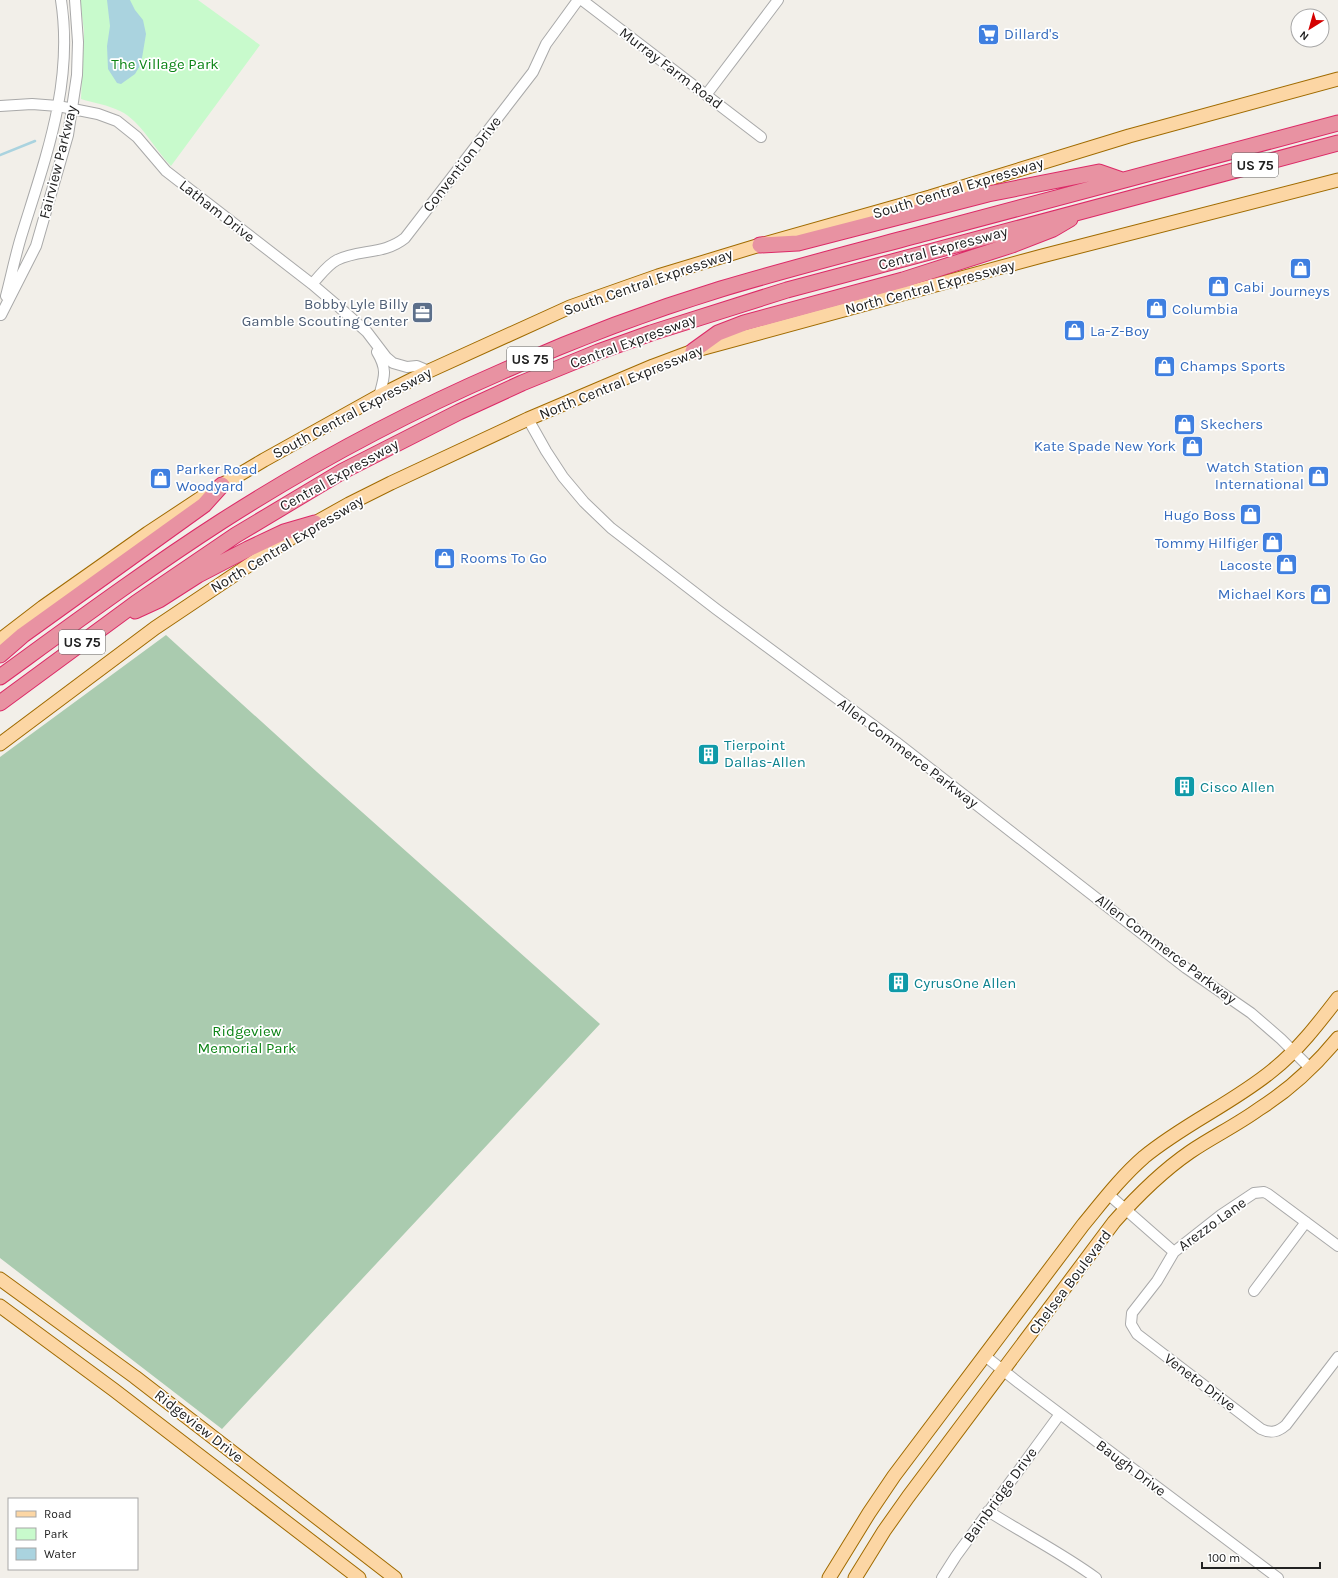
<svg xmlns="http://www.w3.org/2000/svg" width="1338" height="1578" viewBox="0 0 1338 1578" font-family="Karla,sans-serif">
<rect width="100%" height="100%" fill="#f2efe9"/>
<path fill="#aacbaf" d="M166,635L317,772L600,1024L222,1429L0,1258V757Z"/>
<path fill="#c8facc" d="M80,0H198L260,45L171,166C155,150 141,121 120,111C108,105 94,103 81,99L84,31Z"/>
<path fill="#aad3df" d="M107,0H130L135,10L143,20L146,34L141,64L135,74L121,84L117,83L108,69L107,46L110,26Z"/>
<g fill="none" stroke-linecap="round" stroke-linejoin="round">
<path stroke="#aad3df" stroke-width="2.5" d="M0,155L35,141"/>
<defs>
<path id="minor" d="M582,0L761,137
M706,95L778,0
M0,106L32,104L58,106L98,114L117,121L137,137L166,171L312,284L339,307L367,332L386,357L393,363L407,367L417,366L429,371
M312,284C320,276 327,265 337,260C359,249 384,255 405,238L533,72L546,44L578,0
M6,296C11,277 15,257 21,237C45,159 74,84 61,0
M1,315L36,246L68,135L77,75L78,42L75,0
M377,352C388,370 384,378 379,396
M528,419L546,451L563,477L584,502L611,528L716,609L896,742L1186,968L1251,1013L1281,1039L1310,1068
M1108,1194L1174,1252
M1338,1246L1268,1194L1264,1192L1254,1193L1221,1215L1174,1252L1157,1281L1132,1313L1131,1324L1137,1334L1261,1429C1271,1434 1278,1432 1286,1425L1338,1357
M1254,1291L1306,1222
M985,1356L1019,1383L1278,1578
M988,1511C1024,1534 1062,1553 1096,1578
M942,1578L956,1556L1060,1414"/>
<path id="major" d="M0,640L43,607L148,533L210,492L264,460L379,396L429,371L570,307L658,276L760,245L930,197L1129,136L1338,79
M0,744L155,628L258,559L315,523L349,504L391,483L528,419L653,366L693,351L1042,256L1338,180
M0,1279L135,1377L395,1578
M0,1306L114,1390L359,1578
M829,1578L869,1513L894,1476L1083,1225C1102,1202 1121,1177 1144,1157C1184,1124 1233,1103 1273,1070C1298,1050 1318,1024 1338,998
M855,1578L884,1531L908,1497L1114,1222C1137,1196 1161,1172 1190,1152C1212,1137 1237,1125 1259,1109C1289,1090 1316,1065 1338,1038"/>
<path id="highway" d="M760,245L798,243L988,194L1099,172L1122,180
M693,351L718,333L744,323L903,280L1012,245L1053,229L1070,219
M135,611L159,600L198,575L248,549L284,532L315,523
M0,655L23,635L204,505L222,485
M0,677C73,624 146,570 222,521C311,464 404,414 501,372C572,340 646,312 721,289C791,268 862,250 933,231C1068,195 1203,159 1338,123
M0,703L136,603L236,535L343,471L459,412L522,383L598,352L651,333L787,290L1338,143"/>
</defs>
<use href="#minor" stroke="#a9a9a9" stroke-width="12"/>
<use href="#major" stroke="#a06b00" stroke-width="15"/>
<use href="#highway" stroke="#dc2a67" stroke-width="17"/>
<use href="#minor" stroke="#fff" stroke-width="10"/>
<use href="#major" stroke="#fcd6a4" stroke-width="13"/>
<use href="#highway" stroke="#e892a2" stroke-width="15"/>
</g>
<defs>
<symbol id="supermarket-square" viewBox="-11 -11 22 22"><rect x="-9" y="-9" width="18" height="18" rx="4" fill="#3f7fe0" stroke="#fff"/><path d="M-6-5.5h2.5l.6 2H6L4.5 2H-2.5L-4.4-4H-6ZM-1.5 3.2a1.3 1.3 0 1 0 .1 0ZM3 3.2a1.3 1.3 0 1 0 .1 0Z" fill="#fff"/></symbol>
<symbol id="shop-square" viewBox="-11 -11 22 22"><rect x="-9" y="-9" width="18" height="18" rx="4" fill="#3f7fe0" stroke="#fff"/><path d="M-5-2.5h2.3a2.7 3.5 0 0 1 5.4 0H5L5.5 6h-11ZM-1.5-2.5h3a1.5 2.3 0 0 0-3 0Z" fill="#fff"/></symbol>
<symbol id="office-square" viewBox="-11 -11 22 22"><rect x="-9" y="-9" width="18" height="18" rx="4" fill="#5c6f8a" stroke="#fff"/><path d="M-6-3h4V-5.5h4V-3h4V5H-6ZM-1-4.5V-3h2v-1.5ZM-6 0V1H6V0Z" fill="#fff"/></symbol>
<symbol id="building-square" viewBox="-11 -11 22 22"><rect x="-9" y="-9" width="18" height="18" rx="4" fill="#0f9aa8" stroke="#fff"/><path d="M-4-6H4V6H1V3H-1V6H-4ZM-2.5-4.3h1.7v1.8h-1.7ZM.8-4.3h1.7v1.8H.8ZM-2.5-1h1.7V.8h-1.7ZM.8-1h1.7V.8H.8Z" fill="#fff"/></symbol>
</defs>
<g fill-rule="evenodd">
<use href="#supermarket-square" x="976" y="22" width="25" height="25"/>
<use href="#shop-square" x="1288" y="256" width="25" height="25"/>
<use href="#shop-square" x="1206" y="274" width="25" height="25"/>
<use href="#shop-square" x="1144" y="296" width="25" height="25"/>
<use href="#office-square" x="410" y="300" width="25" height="25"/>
<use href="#shop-square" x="1062" y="318" width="25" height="25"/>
<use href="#shop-square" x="1152" y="354" width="25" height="25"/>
<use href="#shop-square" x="1172" y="412" width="25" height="25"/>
<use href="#shop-square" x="1180" y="434" width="25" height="25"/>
<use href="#shop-square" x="1306" y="464" width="25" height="25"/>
<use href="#shop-square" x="148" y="466" width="25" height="25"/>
<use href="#shop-square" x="1238" y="502" width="25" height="25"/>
<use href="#shop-square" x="1260" y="530" width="25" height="25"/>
<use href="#shop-square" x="432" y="546" width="25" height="25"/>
<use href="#shop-square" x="1274" y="552" width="25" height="25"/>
<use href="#shop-square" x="1308" y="582" width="25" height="25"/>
<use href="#building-square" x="696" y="742" width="25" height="25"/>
<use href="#building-square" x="1172" y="774" width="25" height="25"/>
<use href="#building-square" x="886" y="970" width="25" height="25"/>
</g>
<g text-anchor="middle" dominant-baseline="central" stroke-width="3.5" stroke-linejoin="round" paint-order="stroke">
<g fill="#fff" stroke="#646464" stroke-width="1">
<rect x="1232" y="153" width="46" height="24" rx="3"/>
<rect x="507" y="347" width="46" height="24" rx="3"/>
<rect x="59" y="630" width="46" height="24" rx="3"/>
</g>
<g font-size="14" font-weight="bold" fill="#222">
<text x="1255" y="165">US 75</text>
<text x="530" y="359">US 75</text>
<text x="82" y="642">US 75</text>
</g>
<g font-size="15" fill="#366cbe" stroke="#fff" text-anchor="start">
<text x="1004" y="34">Dillard's</text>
<text x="1234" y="287">Cabi</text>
<text x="1300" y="291" text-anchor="middle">Journeys</text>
<text x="1172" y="309">Columbia</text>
<text x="1090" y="331">La-Z-Boy</text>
<text x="1180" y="366">Champs Sports</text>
<text x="1200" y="424">Skechers</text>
<text x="1176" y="446" text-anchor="end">Kate Spade New York</text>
<text x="1304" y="467" text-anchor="end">Watch Station<tspan x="1304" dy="17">International</tspan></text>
<text x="176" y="469">Parker Road<tspan x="176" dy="17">Woodyard</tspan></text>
<text x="1236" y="515" text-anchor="end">Hugo Boss</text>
<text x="1258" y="543" text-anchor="end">Tommy Hilfiger</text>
<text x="460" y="558">Rooms To Go</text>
<text x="1272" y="565" text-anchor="end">Lacoste</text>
<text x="1306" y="594" text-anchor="end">Michael Kors</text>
</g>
<g font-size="15" fill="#0c8416" stroke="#fff">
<text x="165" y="64">The Village Park</text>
<text x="247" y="1031">Ridgeview<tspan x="247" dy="17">Memorial Park</tspan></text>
</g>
<g font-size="15" fill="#222" stroke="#fff">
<text transform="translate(671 68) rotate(37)">Murray Farm Road</text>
<text transform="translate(58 162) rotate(-76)">Fairview Parkway</text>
<text transform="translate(462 164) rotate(-52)">Convention Drive</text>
<text transform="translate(958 188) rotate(-17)">South Central Expressway</text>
<text transform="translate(217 211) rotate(38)">Latham Drive</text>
<text transform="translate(943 248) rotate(-15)">Central Expressway</text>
<text transform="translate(648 282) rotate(-19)">South Central Expressway</text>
<text transform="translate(930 287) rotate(-15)">North Central Expressway</text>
<text transform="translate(633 341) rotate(-20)">Central Expressway</text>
<text transform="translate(621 382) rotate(-22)">North Central Expressway</text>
<text transform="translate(352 413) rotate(-28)">South Central Expressway</text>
<text transform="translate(339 475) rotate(-29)">Central Expressway</text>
<text transform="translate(287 544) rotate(-31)">North Central Expressway</text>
<text transform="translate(908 753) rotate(37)">Allen Commerce Parkway</text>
<text transform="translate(1166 949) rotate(37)">Allen Commerce Parkway</text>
<text transform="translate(1212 1224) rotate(-36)">Arezzo Lane</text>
<text transform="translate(1070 1282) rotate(-53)">Chelsea Boulevard</text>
<text transform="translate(1200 1382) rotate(37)">Veneto Drive</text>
<text transform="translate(199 1426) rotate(38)">Ridgeview Drive</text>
<text transform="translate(1131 1468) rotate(37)">Baugh Drive</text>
<text transform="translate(1000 1495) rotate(-54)">Bainbridge Drive</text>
</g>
<g font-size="15" fill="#4e5e75" stroke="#fff" text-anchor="end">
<text x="408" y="304">Bobby Lyle Billy<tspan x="408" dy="17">Gamble Scouting Center</tspan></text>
</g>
<g font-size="15" fill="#0d838f" stroke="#fff" text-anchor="start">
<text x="724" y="745">Tierpoint<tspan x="724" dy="17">Dallas-Allen</tspan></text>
<text x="1200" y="787">Cisco Allen</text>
<text x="914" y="983">CyrusOne Allen</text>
</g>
</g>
<rect x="8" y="1498" width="130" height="72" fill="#ffffff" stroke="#a7a7a7"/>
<rect x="16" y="1511" width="20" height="6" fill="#fcd6a4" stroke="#a7a7a7"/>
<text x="44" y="1518" font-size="12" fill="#222222">Road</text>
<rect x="16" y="1528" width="20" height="12" fill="#c8facc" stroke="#a7a7a7"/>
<text x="44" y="1538" font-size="12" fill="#222222">Park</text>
<rect x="16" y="1548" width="20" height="12" fill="#aad3df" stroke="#a7a7a7"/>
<text x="44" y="1558" font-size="12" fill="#222222">Water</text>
<g transform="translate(1310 28) rotate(217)"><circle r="19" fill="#ffffff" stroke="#a7a7a7"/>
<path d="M0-3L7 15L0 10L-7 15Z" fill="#d40000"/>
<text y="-6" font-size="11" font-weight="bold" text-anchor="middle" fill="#222222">N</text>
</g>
<path d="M1202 1562v6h118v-6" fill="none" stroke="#222222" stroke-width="2"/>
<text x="1208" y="1562" font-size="12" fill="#222222" stroke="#ffffff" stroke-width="3" paint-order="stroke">100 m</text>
</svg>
